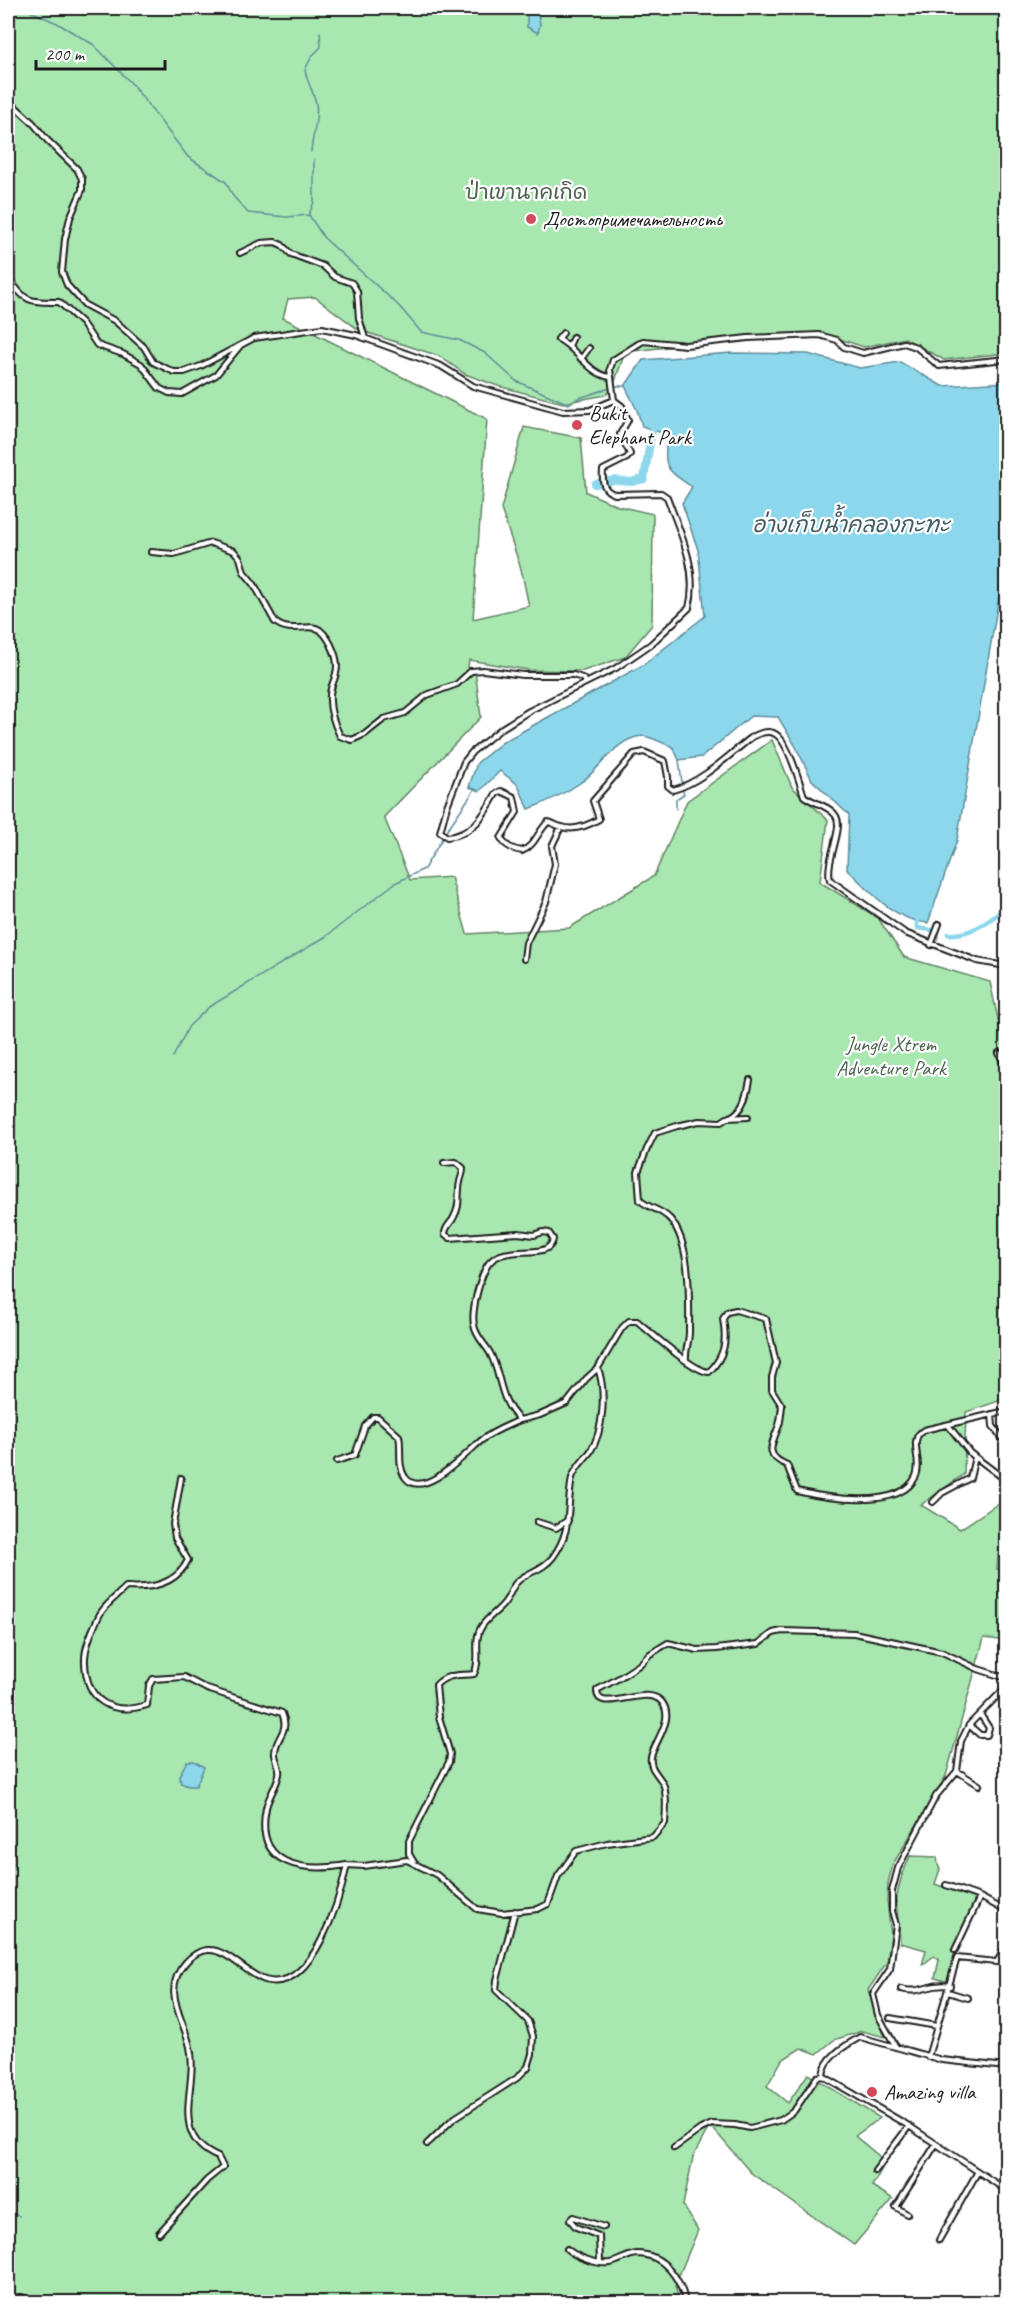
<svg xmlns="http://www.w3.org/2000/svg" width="1014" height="2310" viewBox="0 0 1014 2310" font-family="Caveat,'Playpen Sans Thai',sans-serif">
<rect width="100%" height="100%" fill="#fff"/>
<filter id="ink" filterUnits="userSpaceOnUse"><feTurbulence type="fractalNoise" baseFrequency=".0167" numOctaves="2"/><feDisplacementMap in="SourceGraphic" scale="12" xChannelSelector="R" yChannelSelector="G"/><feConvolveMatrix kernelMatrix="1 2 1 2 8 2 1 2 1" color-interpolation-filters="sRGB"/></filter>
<g filter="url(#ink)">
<path fill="#a8e7af" stroke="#628266" stroke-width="1.5" d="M8,8H1006V353L944,360L905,338L864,347L821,333L780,334L625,352L612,390L605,395L563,403L498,386L465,374L439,356L359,330L315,297L288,299L283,318L487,419L473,619L529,606L521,569L501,509L524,427L581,438L586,492L618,506L653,514L652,625L625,657L583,671L528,670L469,660L468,667L475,670L481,717L384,817L410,880L451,877L467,934L569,928L654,876L687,801L772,740L792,787L828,820L820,882L878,918L904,957L990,982L1003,1042L1006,1077V1379L999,1401L966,1412L964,1474L921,1505L960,1529L1002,1501L997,1569L1006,1570V1641L984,1638L946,1776L893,1864L888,1883L887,1901L891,1935L887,1962L868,1990L885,2037L862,2031L834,2040L817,2054L801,2048L782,2060L767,2086L788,2103L808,2074L880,2118L855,2136L886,2162L872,2186L893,2199L854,2245L751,2173L710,2125L693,2157L683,2205L698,2230L675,2285L679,2302H8Z
M910,1856L937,1857L938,1865L940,1869L935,1884L975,1899L953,1950L954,1955L948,1982L935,1978L939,1960L934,1956L922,1965L926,1950L900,1943C900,1932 898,1922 897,1910C895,1892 903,1872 910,1856Z"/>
<path fill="#8cd7ec" stroke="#5f8c99" stroke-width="1.5" d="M527,8H537L540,24L538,33L527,27Z
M731,353L808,354L860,368L900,362L942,386L1006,382V556L957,840L928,923C894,921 870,891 847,869L849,815L812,780L795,745L778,717L751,716L702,757L679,760L673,747C664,744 651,736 642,736C616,738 601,769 580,783C564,794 547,802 529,809L517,784L500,771L480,791L469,787L477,763L503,742L643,665L705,616L698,550L682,503L692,487C664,468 664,469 667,435L642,426L637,410L625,386L643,360Z
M187,1761H194L204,1767L196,1786H188L181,1783L179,1776Z"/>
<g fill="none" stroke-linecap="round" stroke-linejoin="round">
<path stroke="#5f8c99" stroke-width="1.5" d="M23,8L57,23L94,45L132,84L188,157L226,182L233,196L248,213L286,217L309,215L324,238L399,306L421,332L459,340L485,353L516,381L569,404L572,402
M311,152C312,136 319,118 316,103C314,93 307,82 305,70L312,56L321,47L320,32
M309,214L314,202V159
M616,386H625
M576,399L610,388
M679,760L682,783
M676,809V799L684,794L683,791
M445,833L475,789
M173,1057L189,1026L209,1007L325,937L395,883L424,869L443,837
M8,2211L19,2216"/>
<path stroke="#8cd7ec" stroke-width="4.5" d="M917,922V928L932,930
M948,934C970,936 990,921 1006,907"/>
<path stroke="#8cd7ec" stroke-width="8" d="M595,484L614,480L631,482L644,479L652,430"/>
<defs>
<path id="minor" d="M8,100L33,123L47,140L77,169L82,179V190L70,218L65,239L62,272L67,285L85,305L115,321L144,347L153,362L174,372H184L201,366L254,338L322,328L356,335L441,366L473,386L563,411L590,410L614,400
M240,253L261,243L275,242L282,245L291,254L323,266L335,277L352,283L357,291L359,318L365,338
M8,276C24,302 28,302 59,302L82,323L97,345L123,354L141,364L159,388L169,393L182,394L216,375L240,346
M563,333L558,339C577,348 588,374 610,377
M569,346L573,337
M581,359L589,348
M1006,359L939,366L916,347L904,343L863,353L844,347L837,340L819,335L748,338L686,345L643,341L613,360L610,369L614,400L622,406L628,420L620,434L630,454L627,458L603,470C602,482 603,491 615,494L661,493L667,497C680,532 699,570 689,608L651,644L616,668L529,711L502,728L472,752L464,762L447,806L440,832L447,837C473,835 484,815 496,794L501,791L514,797L517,812L501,838C505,846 514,850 522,851C535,846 538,831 548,822C554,823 556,826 562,827C574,831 589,825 599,819L593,801L634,754L644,752L665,761L668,777V786L673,790C702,782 729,755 752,737C761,732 772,729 779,737C790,748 799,781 804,796C813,803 830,806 836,816C844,829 825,861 830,880L905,933L977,961L1006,966
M151,552L174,554L211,543L234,551L240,558L244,572L254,584L275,622C291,635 309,622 320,630C330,638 340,660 336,673C335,680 330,687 330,695C329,709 334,724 340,736L352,740L365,734L384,719L405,713L427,695L457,684L471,671L483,670L523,675H573L582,678L586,682
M931,945L939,924
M524,959L526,943L546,902L555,864L552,846L561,827
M999,1053L1006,1069
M730,1117C745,1110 747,1095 750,1080
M444,1163L456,1162L463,1168C463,1175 461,1176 460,1182C457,1194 461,1205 454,1217C451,1224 445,1226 445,1234L450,1238L518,1233L534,1235L543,1232L549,1233L553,1239C550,1262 506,1242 489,1263C480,1275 471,1311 474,1325C476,1337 485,1344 490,1353C502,1375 498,1400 520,1420L540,1415L567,1403L586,1379L598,1368L622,1328L629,1321H637C650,1332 694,1372 709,1372C725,1356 727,1341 723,1319L727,1312L736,1310L766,1319L776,1363L772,1377V1390L782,1406C781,1412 781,1419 779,1425C772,1445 763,1455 787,1465L797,1491C825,1498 901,1511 916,1476C923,1460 907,1439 924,1430L1006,1411
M8,1313V1314
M686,1360C685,1350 689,1342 689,1332C689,1301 692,1244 670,1219C660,1208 649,1209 640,1200L638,1172L647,1149L655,1133L677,1126L699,1121L721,1122L727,1118L748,1117
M992,1414L993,1426L1006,1443
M948,1425L970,1453L1003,1478L1006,1492
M337,1461L355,1455L365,1426L373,1417H378L399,1436C402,1449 397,1465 405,1477C423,1502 469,1450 482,1440C493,1431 507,1426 520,1420
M181,1478L173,1524L175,1538L188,1560C176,1585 151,1589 126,1587C118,1595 106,1604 100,1614C93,1628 84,1647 85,1662C86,1701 111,1716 147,1705L149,1686L153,1679L184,1677L207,1689L282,1713C290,1732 276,1736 275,1752C274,1759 281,1767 279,1774C277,1786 268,1797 266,1808C254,1867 304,1872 347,1865
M933,1502L942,1493L970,1478L975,1457
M537,1522L556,1528L568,1520
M969,1725L980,1735H987L989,1728L980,1714
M957,1771L979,1785
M415,1864L409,1854V1841L449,1762L450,1754L439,1717L436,1685C447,1673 460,1676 474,1674C482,1660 472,1640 482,1626C489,1615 501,1610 507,1599C511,1593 512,1585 519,1580C530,1571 543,1570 553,1557C573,1529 566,1508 572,1478C575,1468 584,1460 590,1452C604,1431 606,1391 598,1368
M946,1885L980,1897L1006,1911
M955,1950L980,1897
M997,1962L1006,1946
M901,1989C920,1995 930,1982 950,1986
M948,1992L968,1998
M890,2018L937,2026
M896,2047L878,2015L873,1994L890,1969L896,1925L892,1911V1891L898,1868L936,1796L957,1771L961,1741L969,1725L1006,1687
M928,2057L957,1958L1006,1963
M1006,2067L942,2060L860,2037C846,2045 824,2057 823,2076L909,2126L1006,2190
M427,2144L453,2119L517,2078L528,2067L532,2054L533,2036L528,2021L496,1990L497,1980L515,1911
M674,2148L701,2129L712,2124L735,2125L750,2128L781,2120L794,2111L817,2077L823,2076
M875,2171L909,2126
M907,2214L896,2207L936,2144
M159,2233L207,2180L223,2167L218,2157C167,2136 199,2086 190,2047C184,2019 160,1990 186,1962C191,1956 201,1949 210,1950C227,1950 247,1974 265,1980C313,1994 340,1898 347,1865L364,1866L407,1860L437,1875L477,1909L502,1913L538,1909L548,1904L558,1876L576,1851L607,1843L653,1837L665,1823C666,1811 667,1797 664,1786C660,1775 649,1770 651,1757C655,1740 676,1718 661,1701C645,1684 596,1716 597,1690L619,1678L639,1665L650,1654L668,1643L697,1650L716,1649L758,1644L773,1633L782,1631L854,1633L942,1652L978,1669L1006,1678
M939,2240L977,2173
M567,2249C576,2257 598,2265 610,2263C620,2261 627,2255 637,2254C664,2254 681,2279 685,2302
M600,2262L599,2236L576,2227L570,2220L573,2217L604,2227"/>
<path id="tertiary" d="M8,2299L21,2298L31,2302"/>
</defs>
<use href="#minor" stroke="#1c1c1c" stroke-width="8"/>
<use href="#tertiary" stroke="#1c1c1c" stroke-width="10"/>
<use href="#minor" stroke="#fff" stroke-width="4"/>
<use href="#tertiary" stroke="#fff" stroke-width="5"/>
</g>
</g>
<g fill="#d1495b" stroke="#fff" stroke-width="2">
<circle cx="531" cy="219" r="6"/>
<circle cx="577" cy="425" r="6"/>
<circle cx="872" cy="2092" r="6"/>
</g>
<g text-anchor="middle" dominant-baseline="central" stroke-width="4.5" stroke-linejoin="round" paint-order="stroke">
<g font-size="21" fill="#4d634f" stroke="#fff">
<text x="526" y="192">ป่าเขานาคเกิด</text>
<text x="891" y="1044">Jungle Xtrem<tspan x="891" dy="24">Adventure Park</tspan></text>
</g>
<g font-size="21" fill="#1c1c1c" stroke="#fff" text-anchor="start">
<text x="543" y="219">Достопримечательность</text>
<text x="589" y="413">Bukit<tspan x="589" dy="24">Elephant Park</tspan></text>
<text x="884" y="2092">Amazing villa</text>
</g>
<g font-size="22" font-style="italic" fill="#435d65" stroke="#fff">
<text x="851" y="525">อ่างเก็บน้ำคลองกะทะ</text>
</g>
</g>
<rect width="1014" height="2310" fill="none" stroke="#fff" stroke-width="30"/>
<rect x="15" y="15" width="984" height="2280" fill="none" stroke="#1c1c1c" stroke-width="2" filter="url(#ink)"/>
<path d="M36 60v9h129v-9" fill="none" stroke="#1c1c1c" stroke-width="3"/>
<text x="45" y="60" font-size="18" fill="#1c1c1c" stroke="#ffffff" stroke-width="4.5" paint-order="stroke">200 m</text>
</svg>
